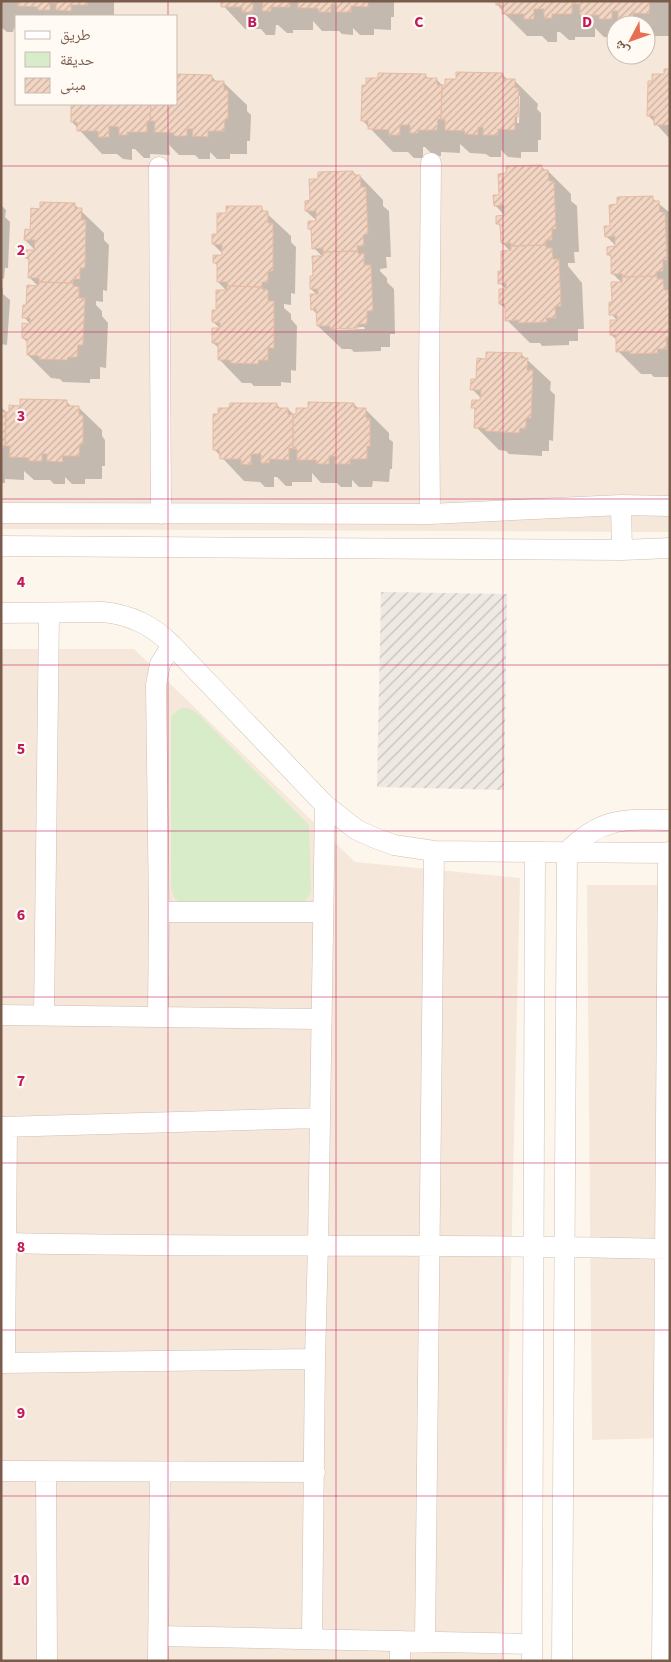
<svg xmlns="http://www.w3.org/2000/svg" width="671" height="1662" viewBox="0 0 671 1662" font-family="'Source Sans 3','Noto Naskh Arabic',sans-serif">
<defs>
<pattern id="industrial-furrows" width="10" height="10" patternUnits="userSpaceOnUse" patternTransform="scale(1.25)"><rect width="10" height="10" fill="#efe9e4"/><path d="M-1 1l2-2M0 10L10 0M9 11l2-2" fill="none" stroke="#c7c0bb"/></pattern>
<pattern id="building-hatch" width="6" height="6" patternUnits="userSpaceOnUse" patternTransform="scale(1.25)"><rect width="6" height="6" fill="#f3d5c3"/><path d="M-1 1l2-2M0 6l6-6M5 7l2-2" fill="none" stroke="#cab0a1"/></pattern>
</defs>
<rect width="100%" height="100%" fill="#fdf6ec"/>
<path fill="#f5e8da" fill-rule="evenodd" d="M1,1H670V532L1,529ZM16,16H176V104H16ZM616,25H646V55H616Z
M1,649H134L355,862L520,878L502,1661H1Z
M587,885H670V1438L592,1440Z"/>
<path fill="url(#industrial-furrows)" d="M381,592L507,594L504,790L377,787Z"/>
<path fill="#d8ecc9" d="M182,708H187L196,712L309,825L311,892L305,902H179L174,897L171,888V718L173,714Z"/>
<path fill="#0003" fill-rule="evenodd" d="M1,1H114V16H16V28H14L13,32H7L1,27Z
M219,1H394V17H391V30L374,29V35H360L353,28V35L342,34L339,31H322L313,21V30H293V33H287L278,25H276L275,35H266L261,29H245Z
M497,1H670V36H655V42H646V25H616V38L604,37L595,28V37H575V40H569L560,32H557V42H548L542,36H527L504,13L497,4Z
M670,70V139L648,115L653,82L665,75Z
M502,74L508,80H514L538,104L537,109L541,113V140H538V152H521V158L508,157L501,150V157H490L486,154L470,153L460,144V153L441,152V156H434L425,147H423V158H414L408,152H393L362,120L425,75L429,79H436L443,86L457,80ZM517,96H520L519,123H517Z
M211,76L217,82H223L247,105V111L251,115L250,141H247V154H230V159H217L210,152V159H199L195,155H179L169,145L170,155L150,154V158H144L135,149H132V160L123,159L117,154H102L72,122V104H176Z
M541,166L546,171H548L571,194V201L577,206L579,252H574L575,263H568V266L582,283L584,329H578V341H569V345L542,346L540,343H530L507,320L506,309L500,304L507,290L500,283L511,252L502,243L501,227L497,223L506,217L495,205L500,196Z
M353,172L357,176H360L383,200V206L389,211L391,257H386L387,268L380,269V271L387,278V282L394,289L395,334H390V347H381V351L354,352L351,349H342L318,326V315L312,309L318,296L311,289L323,257L314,248L313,232L309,229L318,222L306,211L312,201L319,180ZM364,327L365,329L335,330L333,328Z
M652,198L670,213V377H654L651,374H641L618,351L617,340L611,335L618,321L611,314L622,283L613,274L612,258L608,254L617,247L606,236L611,227Z
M1,205L6,210L5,217L10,222L8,268H5L4,279L1,278Z
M75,205L104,233V240L109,245L107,291L103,290V302L96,301V305L102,311V316L108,323L106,368L100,367V379H90V383L63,382L60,379L51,378L28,355V343L23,338L31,325L24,317L28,306L39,287L29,277L30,261L26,258L35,252V250L25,240L41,210Z
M261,208L291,236V242L296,247L295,294L291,293V305L284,304V308L291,314V319L297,326L296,371L291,370V383L281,382V386H254L251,383H242L219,359V348L213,343L221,329L213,322L227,291L218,282V266L214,262L225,256L213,244L227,214Z
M1,286L3,288V294L10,300L7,345L1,344V350Z
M521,354L551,382L550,390L555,395L553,441L549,440V451H542V456L509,454L506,451L499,450L476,427V411L473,407L482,401V399L472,389L487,360Z
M66,401L72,407H78L102,430V436L105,440V466H102V479H85V484H72L65,477V484H54L50,480H34L24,471V480L5,479V483H1V407L7,413L21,407Z
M354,404L360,410H366L389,433V439L393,442L392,469H390L389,482L373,481L372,487H359L352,480V487H341L337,483H321L312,473V482H292V486H286L277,477H274V487H265L260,482L244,481L214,449L277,405L281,409H288L295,416Z"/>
<path fill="url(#building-hatch)" stroke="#e6bba3" d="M18,1H88V5H71V11L56,10V3H50V10H38V7L18,6Z
M221,1H290V7H271V11H262L263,2H253V12H242V7H221Z
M298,1H368V7L351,6V12H336V4H331V12H318V8H298Z
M496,1H575V4L572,3V14H552V18H544V9H534V19H524V14H502V5H496Z
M575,1H650L649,14L633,13V19H618V11H612V19H599V15H580V4H575Z
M664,69H670V125H654V116H647L648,81H652V74H664Z
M456,72L503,73V79H515V88H519L518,117H515V130L498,129V135H483V127H478V135L465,134V131L445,130V120H441L442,85H445V79H456Z
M378,73L426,74V78H437V85H442L441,120L438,119L437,130H418V133H410V125H400V135H389V130L368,129V121H361L362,85H366V78H378Z
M176,74L212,75V81H224V90H228V119H225L224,131H208V137L192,136L193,129H187V136H174V133L154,132L155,121H150L151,104H176Z
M71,104H151L150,121H147V132H127V135H119V127L109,126V137H98V131H77V122H71Z
M542,165V170H548L549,181H554L556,229H552V240H546V245L511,246V243H501L500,224H496V216L504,215V205L494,206L493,195H499L498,174L506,173V166Z
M353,171L354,175H360L361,187H366L368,234L363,235L364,246H357L358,251L323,252V248L312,249L311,229H308V221H316V211H305V201L310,200L309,179H318V172Z
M653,196V201H659L660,212H665L667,260H663V271L656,272L657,276L622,277L623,274H611V255H607V247L615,246V236L605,237L604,226H610L609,205L617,204V197Z
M40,202L75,203V208H82L81,220H86L85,268H80V279H73V283L39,282V278H28L29,258H25V250H34L35,240H24L25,229L30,230L31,208L40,209Z
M226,206H262V211H268V223H273V271H268V282H262V287L227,286L228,282H217V263H213V255H222V245L212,244V234H217V213H226Z
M546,245V248H552L553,259H559L561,306H555L556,318H546L547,322L518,323V320L505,321V304H499V289H506V283L498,284V271H501V251L511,250V246Z
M358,251V254L364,253V265H371L373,311H367V324H358V328L330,329V326H317L316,309L311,310L310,294H318V289H310V276H313L312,256H323V252Z
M657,276V279H663L664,290H670V337H666L667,349H657L658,353L629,354V351L616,352V335H610V320H617V315H609V302H612L611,282H622V277Z
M39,282L73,283V286L79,287V298H85L83,345H78L77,357H68L67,360L39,359V356L27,355V339L22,338V323L30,324V318H22L23,305H26L27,285L38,286Z
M227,286L262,287V289L268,290V301H274V348H268V360H259L258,364L230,363V360H218V343H212V328H220V323L212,322V310H216V290H227Z
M486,352L522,353L521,358H528L527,370H533L531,418H526V429L520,428L519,433L485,431V428H474L475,408H471L472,400H480L481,390H470L471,379H476L477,358L486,359Z
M20,399L67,400V406H79V415H83V444H80L79,456H62L63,462L47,461V454H42V461H29V458L9,457L10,446H5L6,412H9V405L20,406Z
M308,402L354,403V408H366V418H370V446H367V459H350V464H335V456H329V464H317L316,460H297V449H293V414H296V408H308Z
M230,403H277V408H288V415L293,414V449L289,448V460L270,459L269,463H261V454H251V465L241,464V459H220L219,450H213V414H218V408H229Z
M1,412H6L5,446H2V457Z"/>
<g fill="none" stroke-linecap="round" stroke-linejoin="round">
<defs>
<path id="street" d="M159,167L161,514
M621,505L622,550
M1,513L430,514L621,505L670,506
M430,514L429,380L431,163
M1,546L622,550L670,548
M1,613L103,612C131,615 152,625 172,645L325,805L357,830L375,838L394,845L434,851L670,853
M159,912H323
M1,1015L321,1019
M44,1015L49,614
M158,1016L159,912L156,685L160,664L172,645
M1,1127L320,1118
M6,1243C227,1248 449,1243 670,1249
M1,1363L315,1359
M5,1363L7,1127
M1,1471L315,1472
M46,1471L47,1661
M158,1636L531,1644
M312,1639L315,1359L318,1245L325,805
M400,1641V1661
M425,1641L434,851
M158,1661L160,1472
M532,1661L535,852
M562,1661L567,852C601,817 625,819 670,820
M662,1661L668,852"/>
</defs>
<use href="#street" stroke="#d1beb0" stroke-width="21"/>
<use href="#street" stroke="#fff" stroke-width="20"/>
</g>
<path fill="none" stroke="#c2185b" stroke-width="1" stroke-opacity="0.55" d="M168,1V16M336,1V1661M503,1V1661M168,104V1661M1,166H670M1,332H670M1,499H670M1,665H670M1,831H670M1,997H670M1,1163H670M1,1330H670M1,1496H670"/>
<g font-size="16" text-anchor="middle" font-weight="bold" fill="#c2185b" stroke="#fffaf3" stroke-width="4.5" stroke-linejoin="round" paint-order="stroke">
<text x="252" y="27">B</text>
<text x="419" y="27">C</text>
<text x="587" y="27">D</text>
<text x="21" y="255">2</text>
<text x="21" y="421">3</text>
<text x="21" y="587">4</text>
<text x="21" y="754">5</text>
<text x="21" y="920">6</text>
<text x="21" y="1086">7</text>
<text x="21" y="1252">8</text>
<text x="21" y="1418">9</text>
<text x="21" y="1585">10</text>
</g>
<rect width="671" height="1662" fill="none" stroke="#7a5c4d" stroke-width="5"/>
<rect x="15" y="15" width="162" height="90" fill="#fffaf3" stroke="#cabbb1"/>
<rect x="25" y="31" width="25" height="8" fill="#ffffff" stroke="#cabbb1"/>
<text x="60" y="40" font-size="15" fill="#7a5c4d">طريق</text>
<rect x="25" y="52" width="25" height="15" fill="#d8ecc9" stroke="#cabbb1"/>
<text x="60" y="65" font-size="15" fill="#7a5c4d">حديقة</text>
<rect x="25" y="78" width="25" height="15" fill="url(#building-hatch)" stroke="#cabbb1"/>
<text x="60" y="90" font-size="15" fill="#7a5c4d">مبنى</text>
<g transform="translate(631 40) rotate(229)"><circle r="24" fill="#fffaf3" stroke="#cabbb1"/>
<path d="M0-4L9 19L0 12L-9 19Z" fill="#e76f51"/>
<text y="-8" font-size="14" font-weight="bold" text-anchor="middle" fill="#7a5c4d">ش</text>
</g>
</svg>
